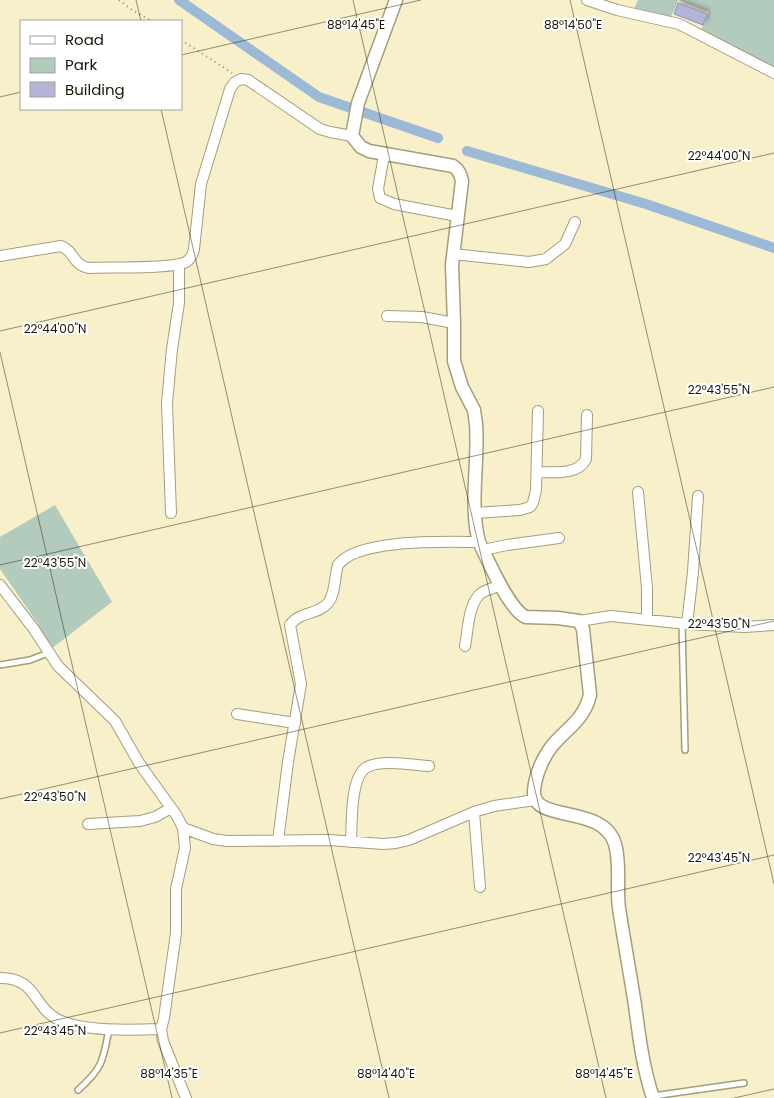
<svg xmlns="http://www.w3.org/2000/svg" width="774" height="1098" viewBox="0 0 774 1098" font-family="Poppins,sans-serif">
<defs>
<filter id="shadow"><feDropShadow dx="3.5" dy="-3.5" stdDeviation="2.5" flood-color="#0004"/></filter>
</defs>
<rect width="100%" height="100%" fill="#f7f0cb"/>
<path fill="#b2cbbc" d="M638,0H678L669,22L633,11Z
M678,0H774V73L699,34L709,12Z
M55,505L112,602L51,649L38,624L0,569V537Z"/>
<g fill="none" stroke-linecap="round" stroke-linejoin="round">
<path stroke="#9cb9d6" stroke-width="10" d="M179,0L319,97L438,138
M467,151L646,204L774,248"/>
</g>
<path fill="#b4b4d9" stroke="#9192b3" filter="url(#shadow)" d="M678,3L707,14L703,25L674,14Z"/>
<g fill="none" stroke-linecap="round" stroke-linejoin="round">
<defs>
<path id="service" d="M682,624L685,750
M0,665L30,660L48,653
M78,1090C103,1068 103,1061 109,1029
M653,1096L744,1083"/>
<path id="minor" d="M587,0L617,10L679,24L774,73
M384,155L378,189L380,198L394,204L457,216
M453,254L529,262L546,259L565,244L575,222
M0,256L61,246C75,251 72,265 89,268C107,267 174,269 186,262C191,259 193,254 194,249L201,184L216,135L230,89L235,82L241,79L248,80L320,129L330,132L352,136
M387,316L422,317L454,323
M537,472C552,472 578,476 586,459L587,415
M638,492L647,588V620
M171,513L167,403L172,349L179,303V264
M474,513L520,510L530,507L533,503L536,490L538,411
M483,550L507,545L559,538
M0,585L33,628L58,666L115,721L139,763L177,816L183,828L185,848L176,889V933L164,1018L161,1029L163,1041L186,1098
M579,621L611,616L687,624L744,627L774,625
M687,624L693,572L698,496
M465,646C468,631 468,607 479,595C484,590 494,588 501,585
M237,714L295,723
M474,812L480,887
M88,824L140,821L155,817L171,808
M183,828L213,839L227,841L329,840L383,844L396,843L409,840L474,812L494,806L535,800
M278,841L288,762L301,684L290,625C300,611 318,615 328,603C336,593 334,577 338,565C357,538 448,542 479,542
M351,842C352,824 350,776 367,767C381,759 414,765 429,766
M0,978C37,978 32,1005 57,1019C81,1032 133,1030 161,1029"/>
<path id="tertiary" d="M396,0L358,103L352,136L361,147L369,151L453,166C459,170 460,174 462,181L452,265L454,323V361L462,387L474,410L476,424C479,463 469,504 479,542C488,560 509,610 526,617L558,618L579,621L583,629L590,695C584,720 567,728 552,746C543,757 535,776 534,791C532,824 603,803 615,844C621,865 616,887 619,908C624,941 630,973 635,1005C639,1036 643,1068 653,1098"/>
</defs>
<use href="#service" stroke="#a59e7c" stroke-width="8"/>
<use href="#minor" stroke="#a59e7c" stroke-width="12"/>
<use href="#tertiary" stroke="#a59e7c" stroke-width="15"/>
<path stroke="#8c876d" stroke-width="2" stroke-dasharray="1 4" stroke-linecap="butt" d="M119,0L132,10L152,21
M181,40L232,73"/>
<use href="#service" stroke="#fff" stroke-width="5"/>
<use href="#minor" stroke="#fff" stroke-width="10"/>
<use href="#tertiary" stroke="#fff" stroke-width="12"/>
</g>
<path fill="none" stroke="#181608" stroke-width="1" stroke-opacity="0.45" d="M136,0L141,21M353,0L606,1098M570,0L774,884M181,55L421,0M0,97L21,92M161,109L389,1098M0,331L774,153M0,352L172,1098M0,565L774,387M0,799L774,621M0,1033L774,855M734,1098L774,1089"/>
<g font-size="12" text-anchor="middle" fill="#181608" stroke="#fff" stroke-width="4" stroke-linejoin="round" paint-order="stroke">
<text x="356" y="29">88°14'45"E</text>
<text x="573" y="29">88°14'50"E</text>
<text x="719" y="160">22°44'00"N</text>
<text x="55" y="333">22°44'00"N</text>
<text x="719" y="394">22°43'55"N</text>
<text x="55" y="567">22°43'55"N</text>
<text x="719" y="628">22°43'50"N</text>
<text x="55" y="801">22°43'50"N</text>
<text x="719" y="862">22°43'45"N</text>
<text x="55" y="1035">22°43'45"N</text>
<text x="169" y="1078">88°14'35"E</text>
<text x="386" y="1078">88°14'40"E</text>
<text x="604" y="1078">88°14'45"E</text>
</g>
<rect x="20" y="20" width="162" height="90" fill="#ffffff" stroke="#a3a29c"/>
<rect x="30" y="36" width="25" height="8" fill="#ffffff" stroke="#a3a29c"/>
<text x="65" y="45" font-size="15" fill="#181608">Road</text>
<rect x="30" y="58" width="25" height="15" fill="#b2cbbc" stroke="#a3a29c"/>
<text x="65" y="70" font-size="15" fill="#181608">Park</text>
<rect x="30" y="82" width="25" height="15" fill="#b4b4d9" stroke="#a3a29c"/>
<text x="65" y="95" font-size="15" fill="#181608">Building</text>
</svg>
